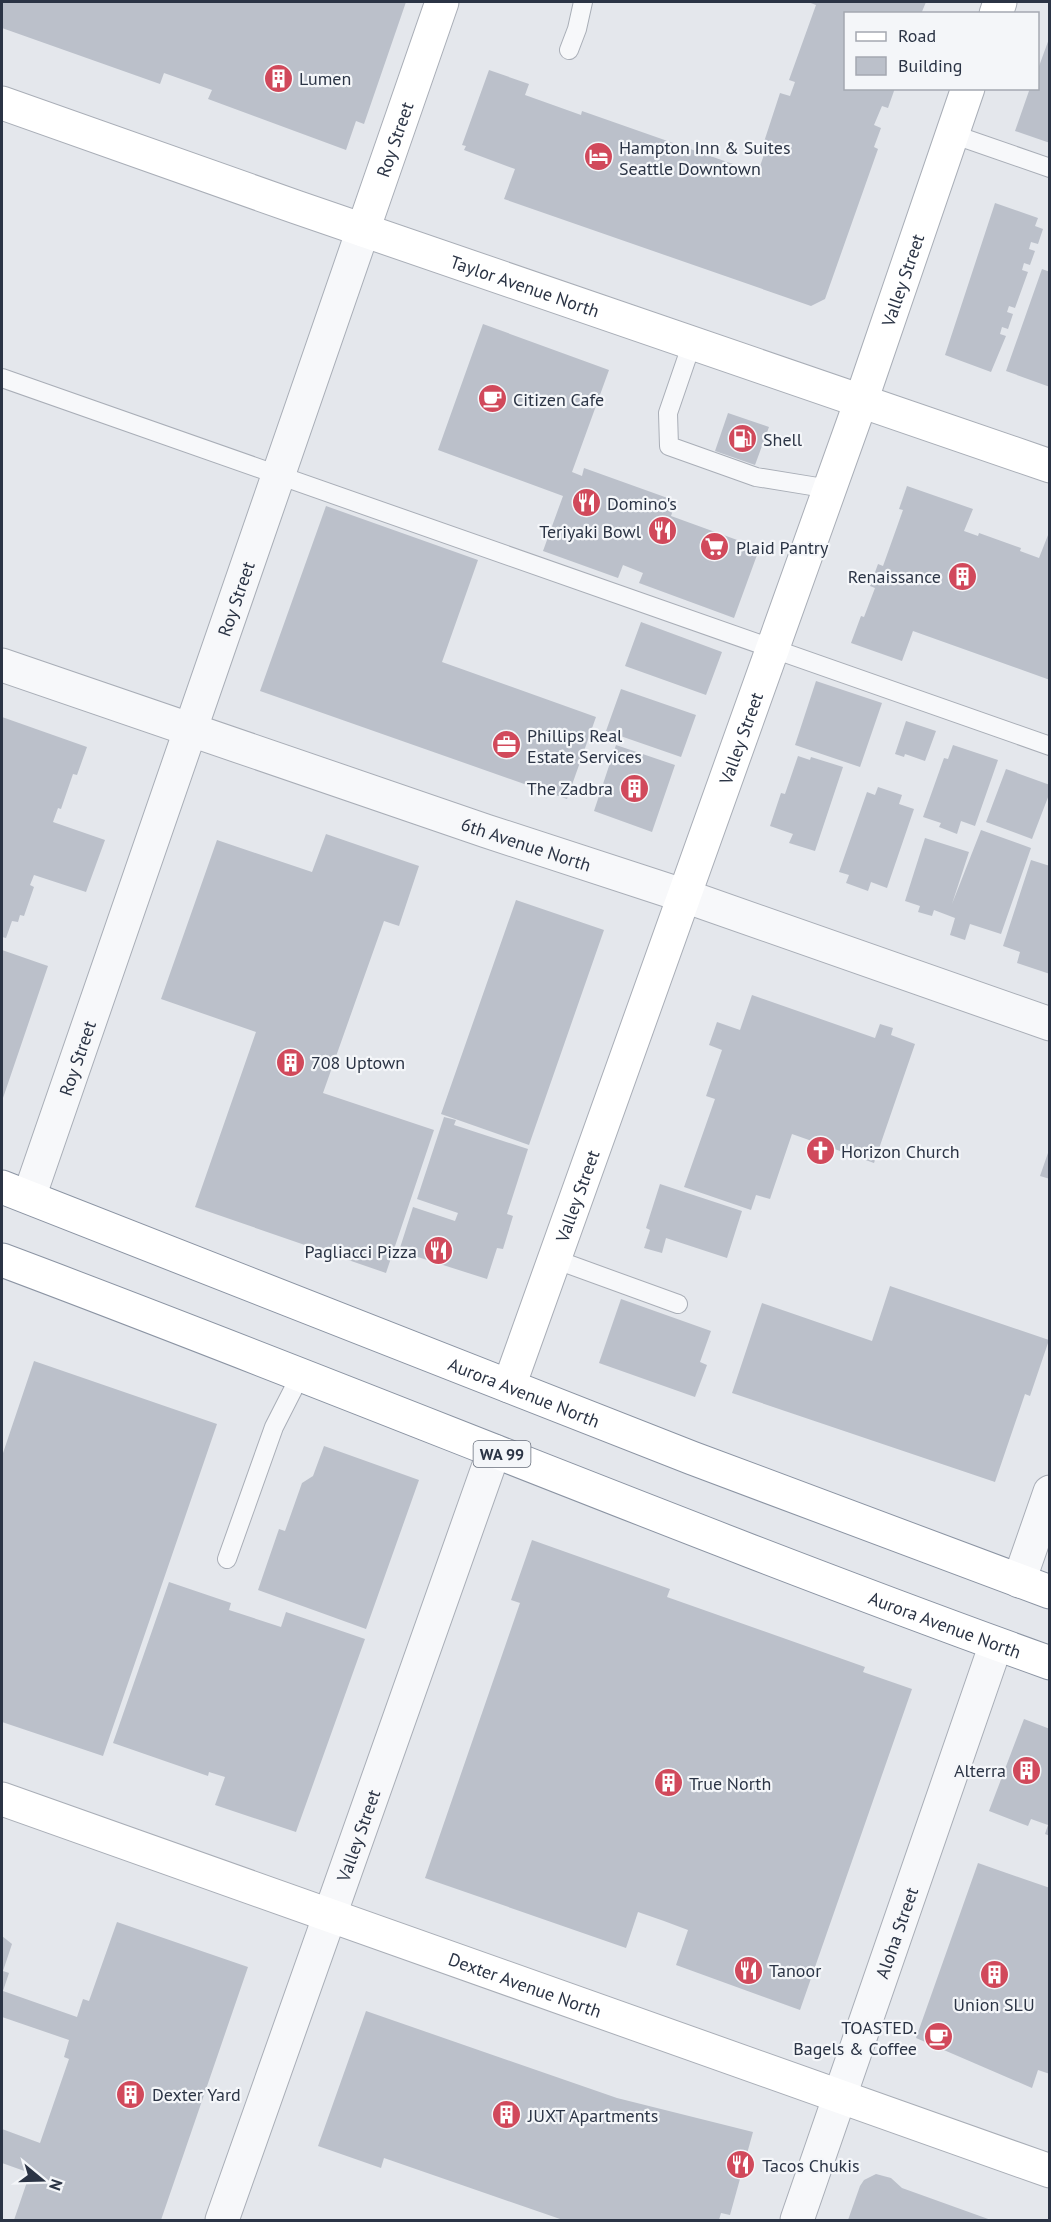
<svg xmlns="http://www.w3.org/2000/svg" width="1051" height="2222" viewBox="0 0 1051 2222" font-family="'PT Sans',sans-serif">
<rect width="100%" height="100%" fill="#e4e7ec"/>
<path fill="#bbc0ca" d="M2,2H406L364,124L356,121L346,150L208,99L212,90L164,73L160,84L2,28Z
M808,2H926L921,14H846V88H895L888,108L882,106L874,125L881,128L874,147L878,149L825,299L811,306L504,199L515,169L464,150L466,146L462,145L489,70L529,84L525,95L581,115L582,111L733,164L732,167L750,174L759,169L766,149L762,148L780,93L790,96L795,82L789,80L816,5Z
M1050,36V143L1015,131L1030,88H1038V69Z
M995,203L1038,218L1035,226L1043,229L1038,244L1031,242L1029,249L1035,251L1030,265L1024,263L1022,270L1028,272L1015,308L1009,306L1007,312L1013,314L1008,329L1002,327L1000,334L1006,336L991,372L945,355Z
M1042,269L1050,272V387L1006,371Z
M483,324L609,370L572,472L582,476L584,468L676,501L671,516L751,545L749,552L757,555L734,618L639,583L643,573L623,565L618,578L543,551L563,496L438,450Z
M728,413L769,427L755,465L715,451Z
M907,486L973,509L964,531L978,536L979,533L1021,548L1020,551L1039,558L1050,530V680L913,631L902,661L851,643L861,616L864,617L875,588L870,586L878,564L883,566L903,510L899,509Z
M326,506L478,560L442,662L596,717L567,799L260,691Z
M641,622L722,652L706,695L625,666Z
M816,681L882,703L860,767L795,745Z
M621,689L696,715L681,757L606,731Z
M2,717L87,747L77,775L73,774L61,809L58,808L53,822L105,840L86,892L34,875L30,885L34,887L24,916L20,915L18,922L12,921L6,938L2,937Z
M906,721L936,731L925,761L905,754L904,757L895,754Z
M616,745L675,765L652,832L594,811Z
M953,745L998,760L975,826L961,821L957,834L939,827L941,823L923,817L944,758L948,759Z
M798,756L810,760L811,757L843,767L815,851L789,843L793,834L770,826L781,793L785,794Z
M1006,769L1050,785V792L1032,839L986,822Z
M878,787L902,795L899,804L914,809L887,888L871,882L868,891L846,883L849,875L839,872L867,792L875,795Z
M981,830L1031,848L1001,934L970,924L965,940L950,935L955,918L934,910L932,916L918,912L920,906L905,901L925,838L969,852L952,904Z
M326,834L419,866L399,926L384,921L323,1093L434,1130L386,1273L195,1207L256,1032L161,999L217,840L312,872Z
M1031,860L1050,866V974L1017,963L1020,952L1003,946Z
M516,900L604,930L529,1145L441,1114Z
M2,950L48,966L2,1101Z
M752,995L875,1038L880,1024L893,1028L891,1035L915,1044L874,1163L792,1134L770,1199L756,1195L751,1210L684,1187L715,1099L706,1096L722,1050L709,1045L717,1022L740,1030Z
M444,1117L456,1120L454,1125L528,1149L507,1214L513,1216L503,1249L497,1248L487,1279L399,1251L413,1207L455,1221L458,1213L417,1199Z
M1049,1150H1050V1179L1040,1176Z
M660,1184L742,1211L727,1258L666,1238L662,1253L644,1248L650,1230L646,1228Z
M890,1286L1049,1340L1030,1396L1025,1394L995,1482L732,1393L762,1303L872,1341Z
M621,1299L711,1331L700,1362L707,1365L695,1397L599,1363Z
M34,1361L217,1424L103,1756L2,1722V1456Z
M324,1446L419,1480L366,1629L258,1590L279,1529L285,1531L302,1483L313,1476Z
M532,1540L670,1589L667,1597L865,1667L863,1672L912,1689L800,2010L676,1965L688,1930L664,1921L638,1912L626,1948L425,1878L520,1603L511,1600Z
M169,1582L231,1603L229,1610L281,1627L286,1612L365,1639L296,1832L215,1805L225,1777L209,1772L208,1776L113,1743Z
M1024,1719L1050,1729V1836L1045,1834L1048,1825L1031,1819L1028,1826L989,1811Z
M978,1863L1050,1888V2074L1038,2070L1032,2088L916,2038Z
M117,1922L248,1967L161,2220H14L30,2173L2,2163V2129L40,2143L69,2059L64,2057L69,2040L2,2017V1936L12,1944L3,1971L9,1973L3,1991L77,2017L83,1999L89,2001Z
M366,2011L617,2098L753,2132L730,2215L721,2213L719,2220H563L384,2158L381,2168L318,2146Z
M876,2174L891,2178L902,2188L991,2220H848L860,2186L864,2180Z"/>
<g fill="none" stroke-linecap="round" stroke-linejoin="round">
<defs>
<path id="lane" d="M569,50L577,29L583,2
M952,134L1050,168
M692,343L668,413L669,446L756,477L830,489
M2,378L1050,746
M554,1259L678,1304
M227,1559L274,1427L301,1374"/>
<g id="street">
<path id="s1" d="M2,665L486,831L685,896L1050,1024"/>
<path id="s2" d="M29,1197L363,230"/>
<path d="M1019,1581L1050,1492"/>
<path id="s3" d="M222,2220L494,1451"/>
<path id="s4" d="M797,2220L996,1644"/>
</g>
<g id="secondary">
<path d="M996,14L1000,2"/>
<path id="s5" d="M2,103L296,207L1050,466"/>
<path id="s6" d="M363,230L442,2"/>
<path id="s7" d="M509,1386L861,401L968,88"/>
<path id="s8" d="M2,1799L1050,2171"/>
</g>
<g id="highway">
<path id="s9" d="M2,1187L692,1458L1050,1592"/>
<path id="s10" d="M2,1260C352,1391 697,1536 1050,1663"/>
</g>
</defs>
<use href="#lane" stroke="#a9aeb7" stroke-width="20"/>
<use href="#street" stroke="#a9aeb7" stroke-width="35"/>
<use href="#secondary" stroke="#a9aeb7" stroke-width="35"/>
<use href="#highway" stroke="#8b94a3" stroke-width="35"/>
<use href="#lane" stroke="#f7f8fa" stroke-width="18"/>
<use href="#street" stroke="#f7f8fa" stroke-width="33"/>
<use href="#secondary" stroke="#fff" stroke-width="33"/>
<use href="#highway" stroke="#fff" stroke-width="33"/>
</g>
<defs>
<symbol id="building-disc" viewBox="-11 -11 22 22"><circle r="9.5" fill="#d1495b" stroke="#f4f6f9"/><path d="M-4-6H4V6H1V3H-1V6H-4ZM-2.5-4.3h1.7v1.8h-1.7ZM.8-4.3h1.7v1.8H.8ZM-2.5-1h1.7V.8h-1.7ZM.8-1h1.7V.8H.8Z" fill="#fff"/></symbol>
<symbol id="hotel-disc" viewBox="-11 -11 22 22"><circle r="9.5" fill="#d1495b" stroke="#f4f6f9"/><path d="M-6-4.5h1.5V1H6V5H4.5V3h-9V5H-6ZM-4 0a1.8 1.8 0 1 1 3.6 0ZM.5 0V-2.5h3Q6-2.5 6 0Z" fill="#fff"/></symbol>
<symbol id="cafe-disc" viewBox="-11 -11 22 22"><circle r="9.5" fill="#d1495b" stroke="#f4f6f9"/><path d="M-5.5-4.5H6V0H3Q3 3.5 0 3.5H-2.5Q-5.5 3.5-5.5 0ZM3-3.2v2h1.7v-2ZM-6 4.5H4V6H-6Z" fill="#fff"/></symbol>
<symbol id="fuel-disc" viewBox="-11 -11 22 22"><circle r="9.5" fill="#d1495b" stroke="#f4f6f9"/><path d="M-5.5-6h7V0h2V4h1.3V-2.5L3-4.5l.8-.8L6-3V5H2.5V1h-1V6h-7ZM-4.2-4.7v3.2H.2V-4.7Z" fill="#fff"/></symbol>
<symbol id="restaurant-disc" viewBox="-11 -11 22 22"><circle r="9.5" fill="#d1495b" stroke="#f4f6f9"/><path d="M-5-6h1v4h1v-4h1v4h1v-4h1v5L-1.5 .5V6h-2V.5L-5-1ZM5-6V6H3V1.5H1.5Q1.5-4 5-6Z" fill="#fff"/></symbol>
<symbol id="supermarket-disc" viewBox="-11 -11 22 22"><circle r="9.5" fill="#d1495b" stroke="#f4f6f9"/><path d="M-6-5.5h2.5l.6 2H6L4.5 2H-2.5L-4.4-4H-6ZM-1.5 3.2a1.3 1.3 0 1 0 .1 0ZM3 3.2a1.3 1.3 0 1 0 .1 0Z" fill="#fff"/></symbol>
<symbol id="office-disc" viewBox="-11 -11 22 22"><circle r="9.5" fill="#d1495b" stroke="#f4f6f9"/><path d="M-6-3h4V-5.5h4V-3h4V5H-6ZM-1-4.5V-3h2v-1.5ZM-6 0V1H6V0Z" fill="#fff"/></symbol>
<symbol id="church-disc" viewBox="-11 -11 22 22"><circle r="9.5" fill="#d1495b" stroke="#f4f6f9"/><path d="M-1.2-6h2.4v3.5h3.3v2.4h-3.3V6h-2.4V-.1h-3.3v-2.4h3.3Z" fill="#fff"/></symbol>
</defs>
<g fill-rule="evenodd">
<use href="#building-disc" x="262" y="62" width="33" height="33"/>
<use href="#hotel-disc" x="582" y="140" width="33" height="33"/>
<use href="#cafe-disc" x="476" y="382" width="33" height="33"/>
<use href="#fuel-disc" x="726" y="422" width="33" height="33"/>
<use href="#restaurant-disc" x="570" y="486" width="33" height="33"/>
<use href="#restaurant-disc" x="646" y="514" width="33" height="33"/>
<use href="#supermarket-disc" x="698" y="530" width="33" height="33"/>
<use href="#building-disc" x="946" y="560" width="33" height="33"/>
<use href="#office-disc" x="490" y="728" width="33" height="33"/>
<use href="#building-disc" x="618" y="772" width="33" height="33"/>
<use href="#building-disc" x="274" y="1046" width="33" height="33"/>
<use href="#church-disc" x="804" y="1134" width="33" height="33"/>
<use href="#restaurant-disc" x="422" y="1234" width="33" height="33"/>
<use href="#building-disc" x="1010" y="1754" width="33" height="33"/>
<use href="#building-disc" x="652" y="1766" width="33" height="33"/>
<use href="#restaurant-disc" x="732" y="1954" width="33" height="33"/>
<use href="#building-disc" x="978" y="1958" width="33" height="33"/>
<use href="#cafe-disc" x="922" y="2020" width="33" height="33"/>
<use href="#building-disc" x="114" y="2078" width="33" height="33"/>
<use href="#building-disc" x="490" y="2098" width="33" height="33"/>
<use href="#restaurant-disc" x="724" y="2148" width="33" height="33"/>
</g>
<g text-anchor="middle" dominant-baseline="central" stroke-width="4.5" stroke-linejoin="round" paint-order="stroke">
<rect fill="#f4f6f9" stroke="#676e7b" stroke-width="1.5" x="473.5" y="1441" width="57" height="26" rx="4.5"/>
<g font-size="16" font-weight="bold" fill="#2b3445">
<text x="502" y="1454">WA 99</text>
</g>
<g font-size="18" fill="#2b3445" stroke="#f4f6f9" text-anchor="start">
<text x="299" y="78">Lumen</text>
<text x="619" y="147">Hampton Inn &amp; Suites<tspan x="619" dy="21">Seattle Downtown</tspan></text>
<text x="513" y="399">Citizen Cafe</text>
<text x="763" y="439">Shell</text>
<text x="607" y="503">Domino's</text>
<text x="641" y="531" text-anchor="end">Teriyaki Bowl</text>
<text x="736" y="547">Plaid Pantry</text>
<text x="941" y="576" text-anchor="end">Renaissance</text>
<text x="527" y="735">Phillips Real<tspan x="527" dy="21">Estate Services</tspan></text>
<text x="613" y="788" text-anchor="end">The Zadbra</text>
<text x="311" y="1062">708 Uptown</text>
<text x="841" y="1151">Horizon Church</text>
<text x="417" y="1251" text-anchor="end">Pagliacci Pizza</text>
<text x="1006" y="1770" text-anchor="end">Alterra</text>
<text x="689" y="1783">True North</text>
<text x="769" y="1970">Tanoor</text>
<text x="994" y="2004" text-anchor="middle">Union SLU</text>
<text x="917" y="2027" text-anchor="end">TOASTED.<tspan x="917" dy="21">Bagels &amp; Coffee</tspan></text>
<text x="152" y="2094">Dexter Yard</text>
<text x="528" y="2115">JUXT Apartments</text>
<text x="762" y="2165">Tacos Chukis</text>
</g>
<g font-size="18" fill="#2b3445" stroke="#f4f6f9">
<text stroke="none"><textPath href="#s6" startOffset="96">Roy Street</textPath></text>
<text stroke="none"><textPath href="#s7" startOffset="1174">Valley Street</textPath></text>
<text stroke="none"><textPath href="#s5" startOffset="554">Taylor Avenue North</textPath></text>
<text stroke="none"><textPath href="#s2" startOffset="633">Roy Street</textPath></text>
<text stroke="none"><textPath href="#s7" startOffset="688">Valley Street</textPath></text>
<text stroke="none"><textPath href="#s1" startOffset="554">6th Avenue North</textPath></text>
<text stroke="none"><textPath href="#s2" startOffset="147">Roy Street</textPath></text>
<text stroke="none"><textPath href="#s7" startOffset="202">Valley Street</textPath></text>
<text stroke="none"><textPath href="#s9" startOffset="561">Aurora Avenue North</textPath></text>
<text stroke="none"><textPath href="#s10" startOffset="1011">Aurora Avenue North</textPath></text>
<text stroke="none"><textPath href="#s3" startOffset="408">Valley Street</textPath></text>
<text stroke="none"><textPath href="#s4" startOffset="304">Aloha Street</textPath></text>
<text stroke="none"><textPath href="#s8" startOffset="555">Dexter Avenue North</textPath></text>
</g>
</g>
<rect width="1051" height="2222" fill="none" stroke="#2b3445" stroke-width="6"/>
<rect x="844" y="12" width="195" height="78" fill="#f4f6f9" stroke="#a4a8b1" stroke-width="1.5"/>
<rect x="856" y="32" width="30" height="9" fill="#ffffff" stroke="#a4a8b1" stroke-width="1.5"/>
<text x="898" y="42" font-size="18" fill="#2b3445">Road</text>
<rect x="856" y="57" width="30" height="18" fill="#bbc0ca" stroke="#a4a8b1" stroke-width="1.5"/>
<text x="898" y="72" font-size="18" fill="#2b3445">Building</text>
<g transform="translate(42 2180) rotate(109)" stroke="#f4f6f9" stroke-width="4.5" paint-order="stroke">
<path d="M0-4.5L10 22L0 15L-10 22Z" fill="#2b3445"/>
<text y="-9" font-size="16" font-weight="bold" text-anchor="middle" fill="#2b3445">N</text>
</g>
</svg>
